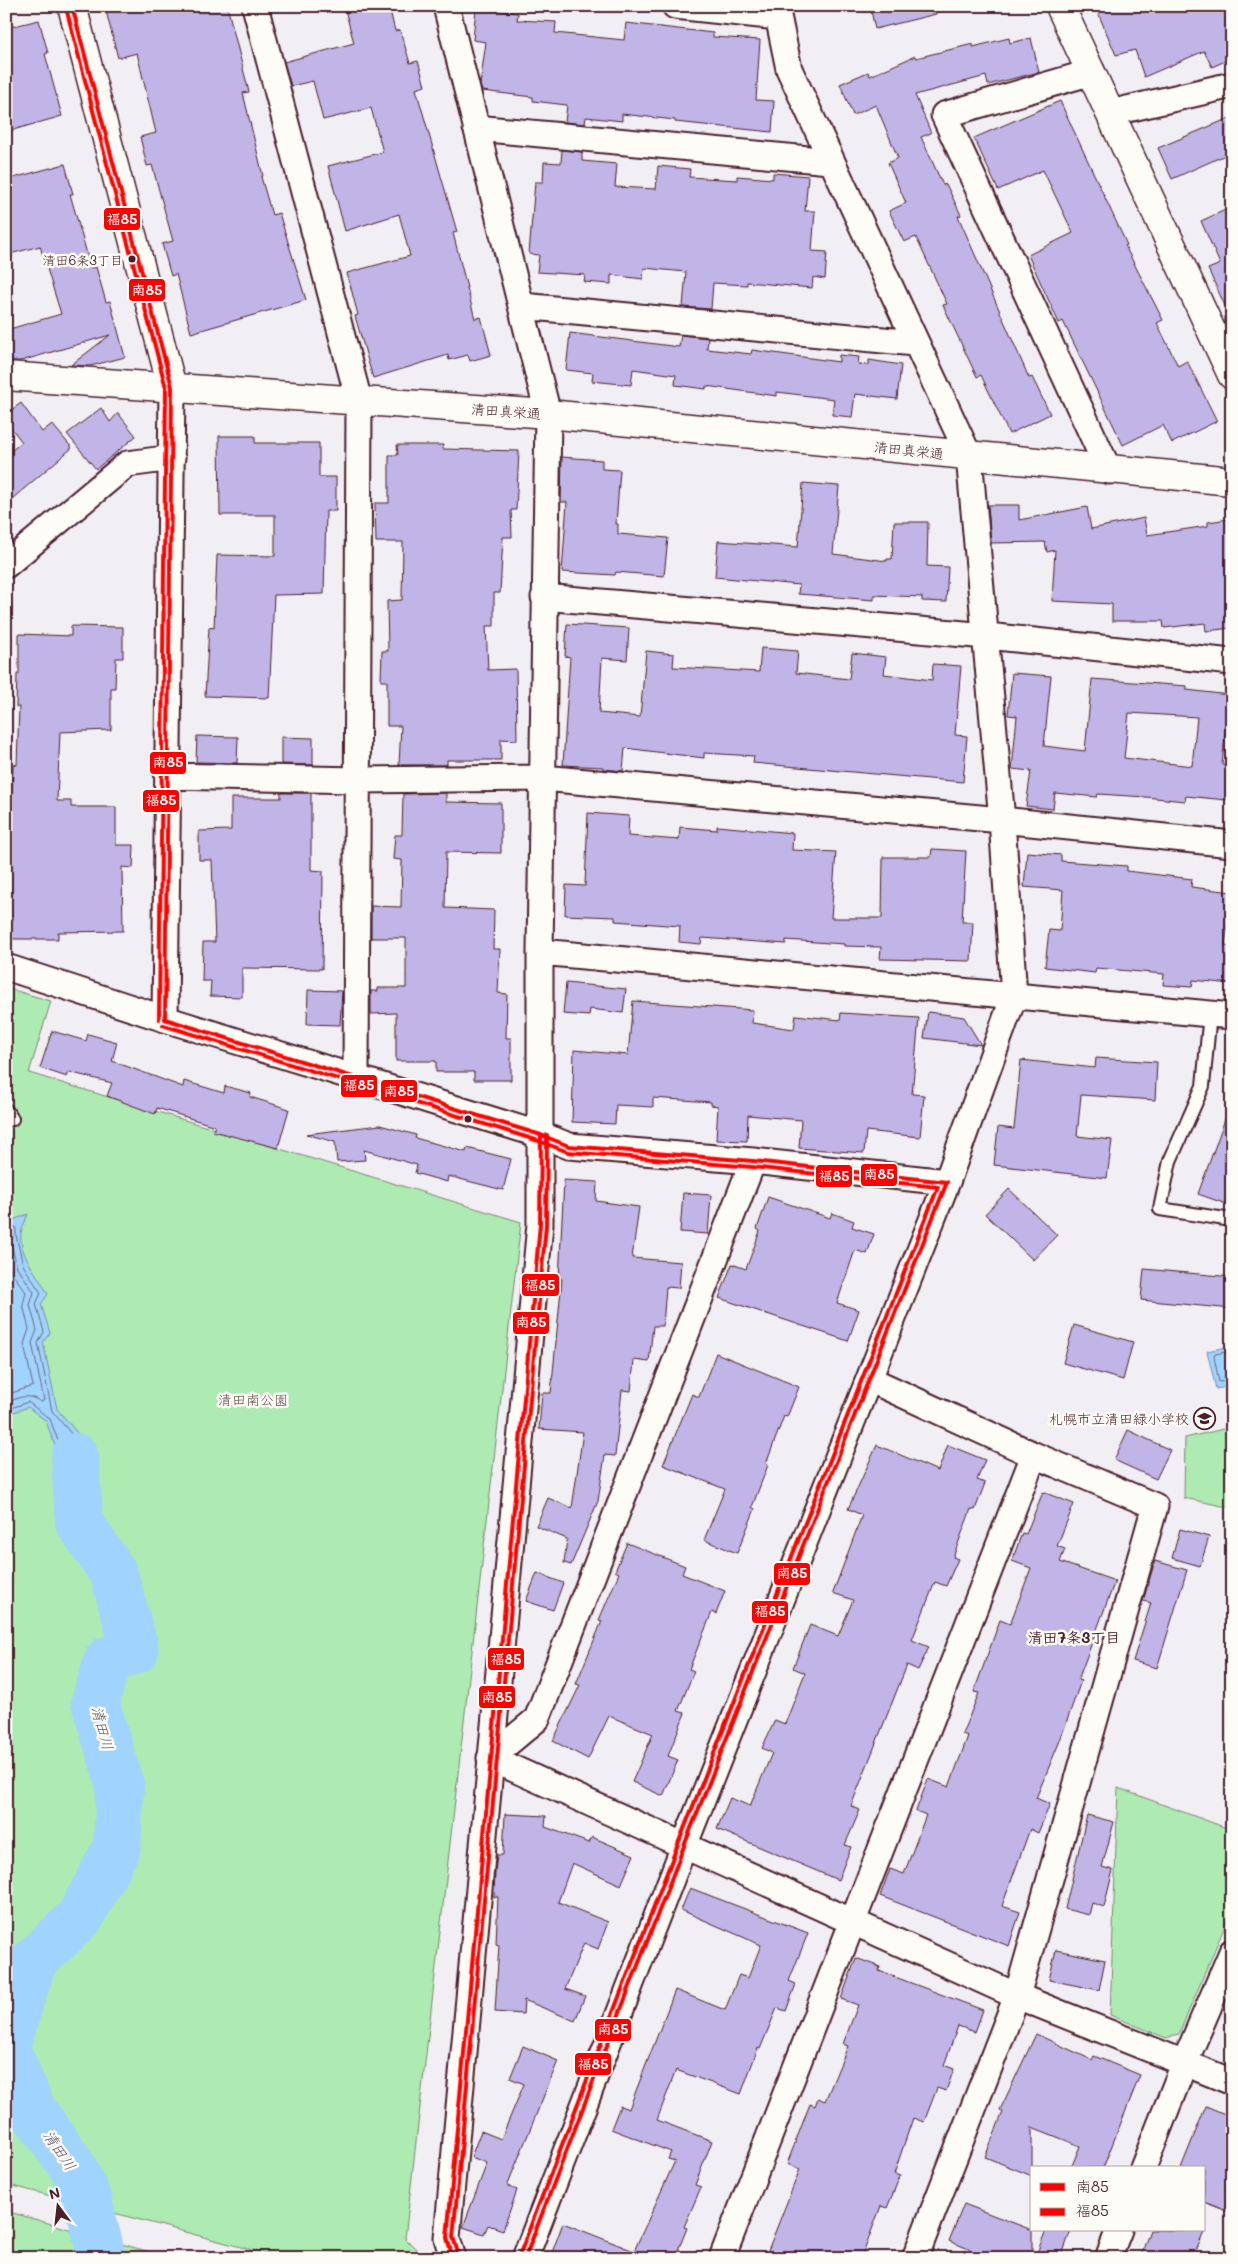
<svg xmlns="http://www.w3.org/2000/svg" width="1238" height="2264" viewBox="0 0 1238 2264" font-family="Mali,'Klee One',sans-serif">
<rect width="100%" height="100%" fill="#f1eef4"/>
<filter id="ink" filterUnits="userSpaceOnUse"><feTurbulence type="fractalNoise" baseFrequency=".02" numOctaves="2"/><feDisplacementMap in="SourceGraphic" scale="10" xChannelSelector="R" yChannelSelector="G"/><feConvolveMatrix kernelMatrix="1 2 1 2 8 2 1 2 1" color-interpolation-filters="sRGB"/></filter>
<g filter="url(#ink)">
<path fill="#adebb2" stroke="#7c856e" d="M6,988L51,1001L29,1073L521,1222L405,2238L425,2258H282L6,2184Z
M1232,1427V1508L1184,1498L1185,1438Z
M1118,1788L1232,1830V1909L1179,2034L1166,2038L1110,2015Z
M6,2211L171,2258H6Z"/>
<path fill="#a0d3fe" stroke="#7e8baa" d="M28,1214C26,1220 22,1227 21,1233C18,1254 39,1276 48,1294L41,1304L50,1333L43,1342L57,1409L84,1441L83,1463L91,1493L79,1522L70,1510L69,1486L46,1421L28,1407L6,1415V1223Z
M1232,1346V1386L1216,1389L1207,1351Z"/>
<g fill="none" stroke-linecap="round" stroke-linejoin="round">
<path stroke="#6c677f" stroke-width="1" d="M6,1227H16V1235L23,1265L41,1293L36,1304L44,1332L38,1343L52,1411L79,1443L78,1463L85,1492L79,1507L75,1505L74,1484L50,1419L28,1402L6,1410
M6,1234L9,1235L17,1267L34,1292L30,1305L37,1330L32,1343L44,1400L41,1402C27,1393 20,1397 6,1403
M6,1255L11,1272L26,1292L23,1305L29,1329L24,1344L33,1386L6,1395
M1232,1351L1215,1354L1214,1357L1219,1382L1232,1381"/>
<path stroke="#a0d3fe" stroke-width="48" d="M6,2044L33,1962L80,1917L117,1847L120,1785L95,1702L108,1660L135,1650L114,1574L79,1522L75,1457
M6,2048L31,2108L73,2167L88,2200L102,2258"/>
</g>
<path fill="#c0b5e6" stroke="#4a1f2b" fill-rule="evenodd" d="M127,6H227L249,92L243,93L263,176L261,177L272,215L279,213L306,300L191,333L176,274L171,276L162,244L173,241L152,165L147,166L140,137L156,133L137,53L118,58L106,11Z
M344,6H389L395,31L400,30L410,63L418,61L425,86L416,89L457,232L453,233L475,319L481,317L491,355L470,361L468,355L449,360L448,355L373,378L355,316L358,315L347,273L410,256L399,214L345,231L328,166L383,152L371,108L323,120L313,81L291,86L284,62L354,43Z
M870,6H935L936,14L875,29Z
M1095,6H1232V58L1212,67L1204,51L1144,77L1135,50L1116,55Z
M476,8L518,13L517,20L556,22L555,33L624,40L626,23L713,33V37L760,40L756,100L774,101L772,132L675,122V120L622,114V121L586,117L585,124L565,122L567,105L533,101V97L482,91L480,85L486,42L473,40Z
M39,20L48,53L45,54L62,116L6,132V28Z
M1009,38L1010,43L1031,38L1039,72L988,85L986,76L915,95L931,133L921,137L943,185L946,184L961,215L958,216L1029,378L1032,377L1050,414L1009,434L981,375L977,377L943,305L947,304L916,237L904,242L889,211L906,203L888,163L898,158L876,105L853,115L840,84L868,72L870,76L915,56L916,58L973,44V47Z
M1060,101L1127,245L1125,246L1163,320L1157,323L1178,366L1187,361L1217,421L1172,443L1163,425L1123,445L1063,321L1059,323L1028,255L1073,233L1043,170L998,190L974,138Z
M1232,117V152L1172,179L1158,148Z
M562,150L582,152V161L617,164L615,187L656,189L658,166L690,169L689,177L737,180V176L773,179V173L808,176L805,211H815L812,251L827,252L825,279L813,277L812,288L747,282V285L713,283L711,309L683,307L686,272L644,268L643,279L611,275V284L584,282L585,275L537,272L539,255L529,254L535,182H543L544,162L561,163Z
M65,164L73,194H70L91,268L96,267L106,302L110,301L125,357L90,366L71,365L110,335L21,361H10L6,347V330L61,314L40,246L6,255V180Z
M1232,207V321L1208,269L1220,264L1201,221Z
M570,333L679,347L681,335L708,338L707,349L751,354L752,350L839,362V355L859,357L858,364L869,365V360L901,365L897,399L855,394L852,417L832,415L834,399L777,392V396L706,386V389L675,385L676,375L633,369L631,385L592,381L593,373L566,370Z
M21,403L42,432L52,424L72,448L6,504V455L22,442L6,421V414Z
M101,408L110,422L118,413L136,436L96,469L67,434Z
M219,436H255V443H319V477H336V511H326L324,594L274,595L269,698L205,696L209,627L214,628L217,555L275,556V515H220Z
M397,445H443V449L519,451L516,510H511L512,537H503L500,593H494V626H486L488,670L516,669L517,740L501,739V760H447V765H399L401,726H387V681H381L382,651H388L387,601L402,600L403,542H376L375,503H389V455H398Z
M562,457L602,460V469L620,470L616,524H618V534L668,538L664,576L616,572L615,575L562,572L567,502H561Z
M803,483L839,486L833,554L887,561V559H892L894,522H928L927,566L948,567L946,602L922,601V597L874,595V600L798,594L799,585L715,577L718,541L798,547Z
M988,505H1019V520L1087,507L1091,529L1144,518L1147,535L1208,526V522L1229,519L1232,531V569L1228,570L1232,628L1206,631L1205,623L1164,628L1163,621H1112V604L1052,601L1055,550L1047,552L1045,542L991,543Z
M567,624L629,628L627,660L602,658L599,713L640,717L646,651L674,654L673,667L759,672L761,648L798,651L796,673L849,679L852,653L886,657L884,674L932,680L933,664L961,666L955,735L967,736L963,782L753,763L754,756L704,753V758L625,748L623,771L603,769V767L563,765L570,657L565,656Z
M71,626L123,627V658H116L115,688H111V730L60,732L57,801H71V807H116V845H134L133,868L122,867L123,931L58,932V939H6L13,764L17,765L19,707H16L17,674H19V634L71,636Z
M1012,673L1051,676L1044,746L1085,751L1092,679L1187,686V690L1229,695L1222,765L1230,766L1226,800L1186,796L1185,801L1146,797L1098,794L1097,797L1055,793L1053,809L1026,806L1031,771L1012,769L1017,716L1008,715ZM1129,713L1197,717L1192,766L1124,758Z
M197,736L238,737L237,763L196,762Z
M281,737L313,738V765L281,764Z
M281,793H311V870L323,871L322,969L242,968V997L210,996L211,981H202L203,942H215L212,860H199V831L231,830V798H281Z
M446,793V802L501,803V853L446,852L445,908L494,910L493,949H500L498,993L507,994L506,1038H511V1080H474V1072H436V1061H396V1013L371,1014V991H378V988H406V938H371V906L401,907L402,860L393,859L395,835H402L403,794Z
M588,813L629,816L628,836L679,840L680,827L717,830V826L793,833L792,850L836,852L831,918H882L883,857H931L932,849L966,851L962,922H973L971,961L880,959L881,947L844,946V944L786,940V944L702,938L701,944L679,942L680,926L615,921V917L565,915L566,885L585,886Z
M1027,852L1061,855V861L1127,866V871L1192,879L1191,887L1232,892L1225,946L1232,947V984L1193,980L1192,987L1163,985L1164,974L1096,968L1095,973L1045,967L1049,930L1060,931L1063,890L1024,887Z
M566,983L626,989L623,1013L590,1009L589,1016L563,1014Z
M308,990L342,991L340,1025L307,1024Z
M633,1001L753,1010L752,1023L794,1029L796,1015L840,1020L841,1013L919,1018L912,1094L924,1095L920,1137L866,1131L864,1153L799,1148L801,1120L748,1115L747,1141L716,1140L718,1106L711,1105V1102L653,1098V1107L616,1105L615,1124L572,1122L574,1050L628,1055Z
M928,1012L964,1017L981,1045L924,1038Z
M52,1031L86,1041L88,1034L117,1042L112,1061L183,1087L184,1081L224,1093L225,1086L251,1093L250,1097L289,1109L278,1148L213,1131L215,1126L157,1108L155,1114L107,1096L112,1083L69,1072L67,1077L40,1068Z
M1096,1058L1157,1062L1155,1100L1081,1095L1077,1136L1112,1140L1107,1178L994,1165L998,1127L1014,1129L1021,1060L1095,1068Z
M1229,1108L1232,1109V1206L1198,1194Z
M380,1125L416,1135L415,1138L466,1152L467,1148L511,1159L503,1190L448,1176L447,1182L415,1173L417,1165L364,1150L365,1160L337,1162L335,1142L306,1134Z
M564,1180L597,1182L596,1201L639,1207L632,1258L681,1262L679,1288L666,1287L663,1326H653L649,1362L634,1360L631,1391L622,1390L615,1456L605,1455L598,1501L571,1565L564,1563L567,1539L536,1526L548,1498L572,1508L583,1432L539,1429L542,1393H551L562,1279H559Z
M1009,1189L1057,1235L1033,1260L985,1214Z
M683,1193L711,1195L708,1234L680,1232Z
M768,1197L830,1218L832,1213L854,1221L852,1227L874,1234L867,1254L855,1250L837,1303L859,1310L848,1341L719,1298L732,1264L746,1269L760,1231L757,1229Z
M1144,1269L1232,1277V1309L1141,1300Z
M1074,1325L1133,1342L1123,1380L1063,1363Z
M716,1353L799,1387L787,1417L784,1416L766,1464L768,1465L752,1507L755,1509L737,1553L704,1540L725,1489L663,1465L692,1394L699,1397Z
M1128,1430L1170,1450L1156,1479L1114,1460Z
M877,1445L938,1471L948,1445L985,1460L977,1480L985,1483L975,1510L971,1509L953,1557L958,1559L946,1586L935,1582L912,1640L929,1647L918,1670L907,1665L851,1806L860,1810L845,1845L851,1847L838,1880L717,1829L730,1798L750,1806L772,1753L762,1748L775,1720L785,1724L805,1673L793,1668L810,1625L838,1636L853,1600L833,1593L862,1515L848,1509Z
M1043,1492L1074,1504L1057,1546L1065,1549L1060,1562L1115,1581L1078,1680L1081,1681L1059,1743L1036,1798L1050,1804L1038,1833L1030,1829L1002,1906L1020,1912L1009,1946L880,1896L890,1869L904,1874L926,1815L916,1811L928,1779L949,1787L968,1736L962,1734L979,1693L974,1692L1000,1620L1010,1624L1031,1568L1012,1561L1022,1533L1026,1534Z
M1180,1529L1209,1537L1200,1566L1172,1558Z
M627,1543L685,1566L682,1574L725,1591L716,1614L712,1612L689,1669L694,1671L678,1711L685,1713L668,1756L678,1760L663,1796L632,1782L653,1734L609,1716L588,1759L553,1741L580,1685L576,1684L602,1621L599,1620L619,1573L615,1571Z
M1155,1561L1187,1570L1157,1668L1133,1661L1151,1603L1143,1601Z
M537,1573L563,1583L553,1610L526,1601Z
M505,1814L546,1816L545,1827L589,1843L592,1837L634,1855L621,1885L572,1863L558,1902L608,1922L598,1949L584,1943L565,1989L585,1996L575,2021L524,2000L523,2014L495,2012L499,1945L496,1944L498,1897H494L495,1872L497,1855H503Z
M1087,1815L1114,1822L1102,1867L1113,1870L1104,1907L1092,1903L1089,1915L1065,1909Z
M690,1888L808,1933L789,1981L796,1984L786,2011L777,2008L760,2049L758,2048L741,2094L676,2070L657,2120L712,2141L695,2185L701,2187L684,2227L687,2228L675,2258H550L563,2223L634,2251L675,2161L668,2159L671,2152L611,2129L620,2106L629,2109L675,1990L725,2010L739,1975L748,1978L761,1945L681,1910Z
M1056,1950L1105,1960L1099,1990L1049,1980Z
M856,1958L880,1967L879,1971L983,2010L975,2032L958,2026L944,2065L954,2069L946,2091L937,2088L924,2122L913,2118L894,2174L900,2176L887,2208L881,2206L861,2258H765L800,2169L787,2164L810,2104L815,2106L818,2098L825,2101L848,2046L843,2044L858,2005L841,1999Z
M1036,2034L1092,2060L1094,2056L1140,2075L1103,2168H1071L1080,2146L1032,2127V2176L985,2157L1003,2112L1000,2110Z
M523,2046L558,2061L507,2186L517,2190L503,2230L488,2225L484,2234L463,2227L487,2163L471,2157L481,2131L501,2139L524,2084L510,2078Z
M1206,2106L1232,2117V2213L1204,2202V2168H1181Z
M964,2204L1032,2230V2258H991L949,2241Z
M1046,2230H1071L1061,2258H1035Z
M1150,2230H1205L1193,2258H1140Z"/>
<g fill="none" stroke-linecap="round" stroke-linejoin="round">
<defs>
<path id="lane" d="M1210,1013L1203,1086L1170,1161L1160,1209L1232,1220
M6,1110L12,1119L6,1120"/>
<path id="street" d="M255,6L359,401L356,1077
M446,6L548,414L540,952V1224L447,2238L453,2258
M675,6L778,17
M1092,72L944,115L1109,471
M1110,113L1232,85
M476,128L830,161
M522,306L915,343
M6,565L127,464L172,458
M544,597L987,636L1232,662
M168,776L359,780L543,778L1002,820L1232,844
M540,952L1232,1016
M6,967L165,1019L541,1135L569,1146L753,1161L947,1182
M165,1019L172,387
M753,1161L537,1719L490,1758L1017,1996L1232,2082
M869,1379L1034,1455L1155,1506L1017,1996L915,2258
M1143,2168L1184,2064L1232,1952
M525,2258L684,1846L947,1182L1014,996L1002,820L969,456L789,69L776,6
M722,2258L1034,1455
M1108,2258L1119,2230"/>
<path id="secondary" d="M72,6L172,387
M1060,6L1232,375
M6,376L548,414L1232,481"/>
</defs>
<use href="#lane" stroke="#4a1f2b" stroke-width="16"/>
<use href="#street" stroke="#4a1f2b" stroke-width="29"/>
<use href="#secondary" stroke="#4a1f2b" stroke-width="31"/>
<use href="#lane" stroke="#fdfcf7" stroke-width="12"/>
<use href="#street" stroke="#fdfcf7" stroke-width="25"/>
<use href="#secondary" stroke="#fdfcf7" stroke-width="28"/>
<defs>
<path id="bus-1" d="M72,6L172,387L165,1019
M165,1019L541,1135L569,1146L753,1161L947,1182L684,1846L525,2258
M453,2258L447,2238L540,1224L541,1135"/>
<path id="bus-2" d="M66,8L166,388L159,1019
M163,1025L539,1141L568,1152L752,1167L938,1187L678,1844L519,2256
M459,2256L453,2237L546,1225L547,1135"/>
</defs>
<use href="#bus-1" stroke="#fdfcf7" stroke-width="8"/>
<use href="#bus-2" stroke="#fdfcf7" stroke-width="8"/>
<use href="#bus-1" stroke="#f00" stroke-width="4"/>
<use href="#bus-2" stroke="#f00" stroke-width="4"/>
</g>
</g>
<defs>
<symbol id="school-ring" viewBox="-11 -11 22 22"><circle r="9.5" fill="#fdfcf7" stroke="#4a1f2b" stroke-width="1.5"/><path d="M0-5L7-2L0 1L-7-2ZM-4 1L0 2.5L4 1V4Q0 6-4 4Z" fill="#4a1f2b"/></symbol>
</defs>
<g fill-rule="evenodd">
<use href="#school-ring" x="1192" y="1406" width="25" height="25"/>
</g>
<g fill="#4a1f2b" stroke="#fdfcf7" stroke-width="2">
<circle cx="132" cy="259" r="4.5"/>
<circle cx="468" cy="1119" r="4.5"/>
</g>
<g text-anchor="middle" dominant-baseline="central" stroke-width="5" stroke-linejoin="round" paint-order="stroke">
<g font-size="13" fill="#4a1f2b" stroke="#fdfcf7" text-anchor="end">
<text x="123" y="259">清田6条3丁目</text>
</g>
<g font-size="14" fill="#4a1f2b" stroke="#fdfcf7">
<text transform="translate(506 411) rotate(4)">清田真栄通</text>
<text transform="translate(909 450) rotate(6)">清田真栄通</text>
</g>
<g font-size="14" fill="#63524d" stroke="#fdfcf7">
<text x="253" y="1399">清田南公園</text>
</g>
<g font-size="14" fill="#4a1f2b" stroke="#fdfcf7" text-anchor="end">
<text x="1189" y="1418">札幌市立清田緑小学校</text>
</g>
<g font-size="15" font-weight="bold" fill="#4a1f2b" stroke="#fdfcf7">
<text x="1074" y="1637">清田7条3丁目</text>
</g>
<g font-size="15" font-style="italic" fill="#64556a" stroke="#fdfcf7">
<text transform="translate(103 1728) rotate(75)">清田川</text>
<text transform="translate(60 2150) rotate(56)">清田川</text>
</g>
</g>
<g stroke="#fdfcf7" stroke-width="2">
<rect x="103" y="207" width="38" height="24" rx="5" fill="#f00"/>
<rect x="128" y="278" width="38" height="24" rx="5" fill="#f00"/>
<rect x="149" y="751" width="38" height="24" rx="5" fill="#f00"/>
<rect x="142" y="789" width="38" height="24" rx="5" fill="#f00"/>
<rect x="340" y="1074" width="38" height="24" rx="5" fill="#f00"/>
<rect x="380" y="1079" width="38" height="24" rx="5" fill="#f00"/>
<rect x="860" y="1163" width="38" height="24" rx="5" fill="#f00"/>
<rect x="815" y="1164" width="38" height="24" rx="5" fill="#f00"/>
<rect x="521" y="1273" width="39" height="24" rx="5" fill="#f00"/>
<rect x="512" y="1311" width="38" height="24" rx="5" fill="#f00"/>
<rect x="773" y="1562" width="38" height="24" rx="5" fill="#f00"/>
<rect x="751" y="1600" width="38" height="24" rx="5" fill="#f00"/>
<rect x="487" y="1647" width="38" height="24" rx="5" fill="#f00"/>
<rect x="478" y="1685" width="38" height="24" rx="5" fill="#f00"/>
<rect x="594" y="2018" width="38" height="24" rx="5" fill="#f00"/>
<rect x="574" y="2052" width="38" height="24" rx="5" fill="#f00"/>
</g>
<g font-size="14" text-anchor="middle" font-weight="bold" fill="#fff">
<text x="122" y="224">福85</text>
<text x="147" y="295">南85</text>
<text x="168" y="767">南85</text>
<text x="161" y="805">福85</text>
<text x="359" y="1090">福85</text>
<text x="399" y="1096">南85</text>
<text x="879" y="1179">南85</text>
<text x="834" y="1181">福85</text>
<text x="540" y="1290">福85</text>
<text x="531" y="1327">南85</text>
<text x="792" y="1578">南85</text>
<text x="770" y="1616">福85</text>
<text x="506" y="1664">福85</text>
<text x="497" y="1702">南85</text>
<text x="613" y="2034">南85</text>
<text x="593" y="2069">福85</text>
</g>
<rect width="1238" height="2264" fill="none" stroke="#fdfcf7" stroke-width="25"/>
<rect x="12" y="12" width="1213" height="2239" fill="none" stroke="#4a1f2b" stroke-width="2" filter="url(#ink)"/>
<rect x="1030" y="2166" width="175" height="65" fill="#fdfcf7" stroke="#b5a4a5"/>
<rect x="1040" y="2183" width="25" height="8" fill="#ff0000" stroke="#b5a4a5"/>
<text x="1076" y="2192" font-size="15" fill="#4a1f2b">南85</text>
<rect x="1040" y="2208" width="25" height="8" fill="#ff0000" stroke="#b5a4a5"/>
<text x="1076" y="2216" font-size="15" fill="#4a1f2b">福85</text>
<g transform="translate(58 2206) rotate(345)" stroke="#fdfcf7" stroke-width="4" paint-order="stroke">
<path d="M0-4L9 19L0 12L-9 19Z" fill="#4a1f2b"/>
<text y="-8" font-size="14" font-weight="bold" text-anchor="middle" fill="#4a1f2b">N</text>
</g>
</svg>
